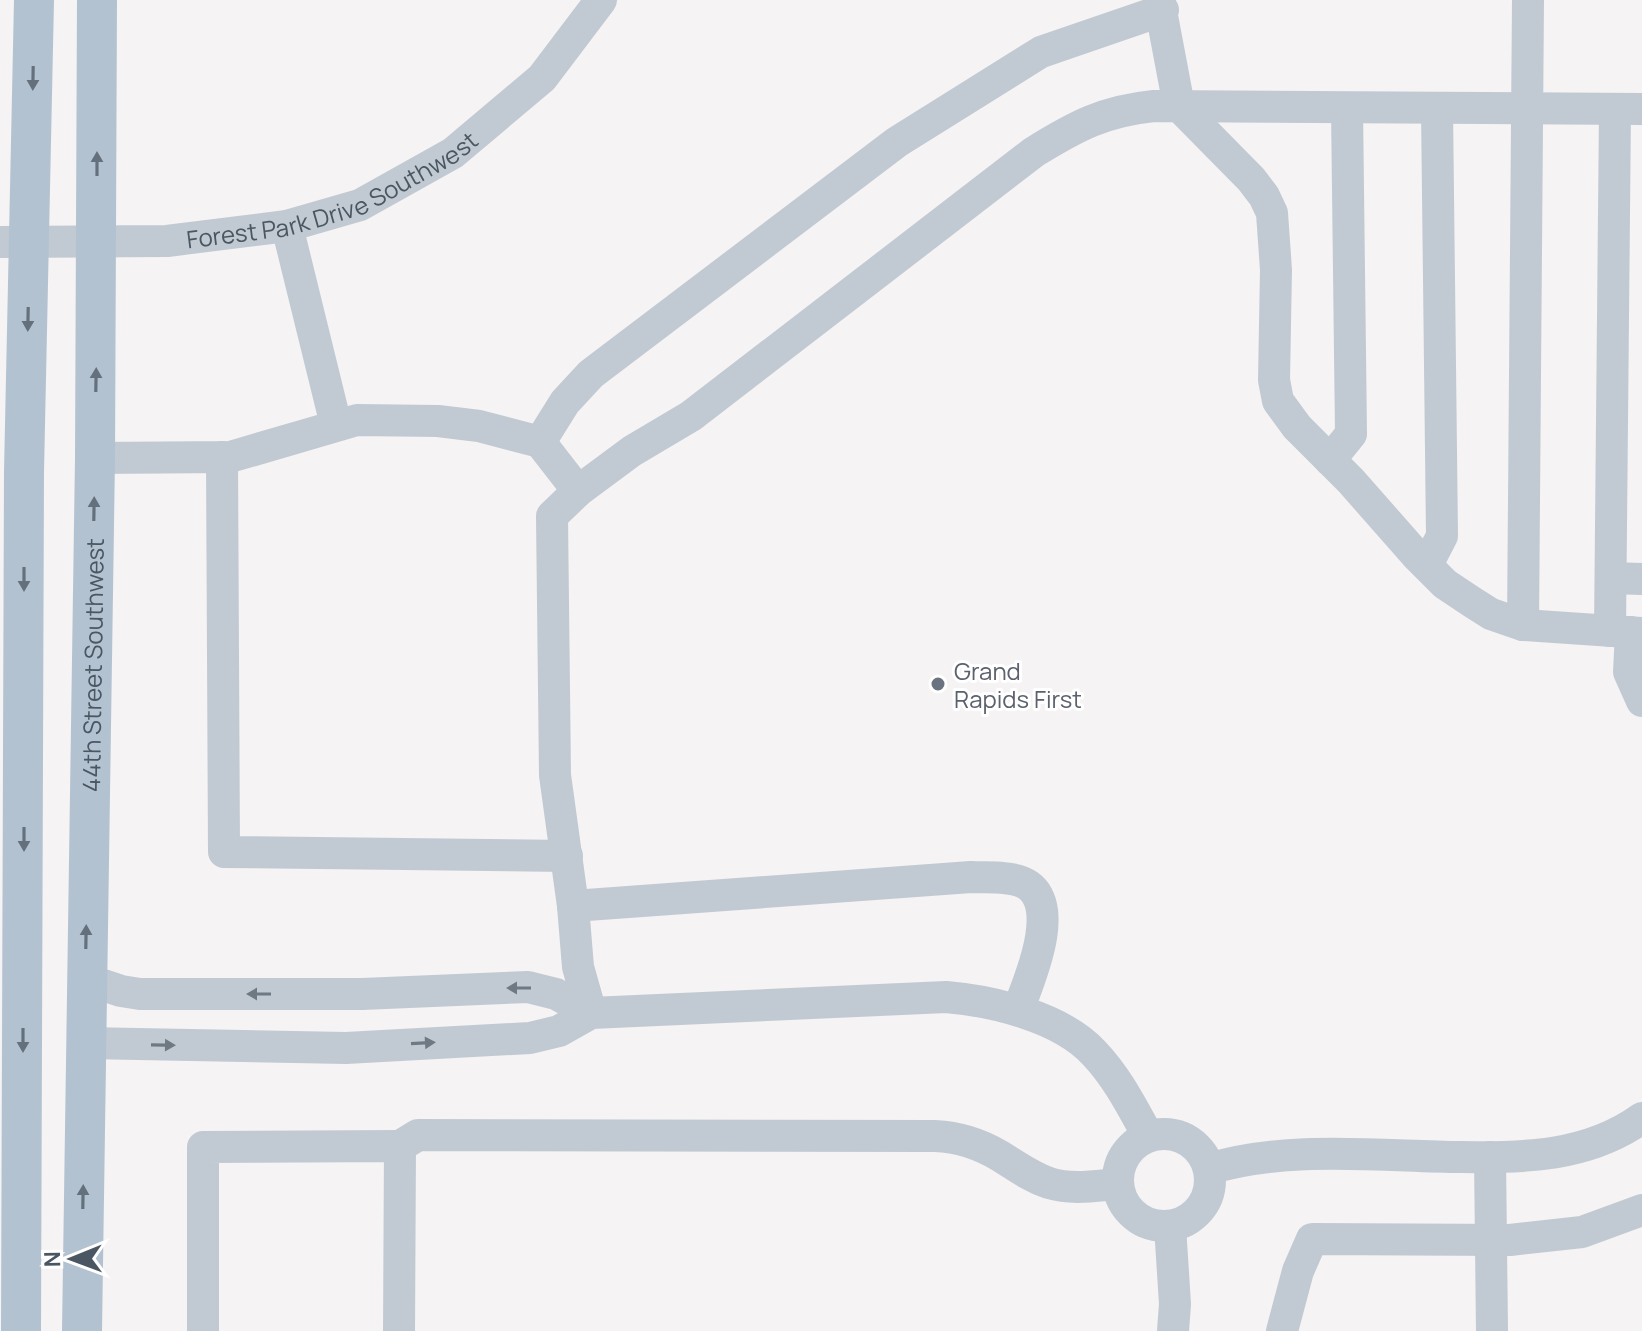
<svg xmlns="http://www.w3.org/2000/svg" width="1642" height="1331" viewBox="0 0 1642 1331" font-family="Manrope,sans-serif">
<rect width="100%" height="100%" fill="#f5f3f3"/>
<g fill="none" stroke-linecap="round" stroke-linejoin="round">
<g stroke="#c1cad2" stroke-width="32">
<path d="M1159,0L1179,106L1251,179L1264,196L1272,213L1276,270L1274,380L1278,401L1297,427L1351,481L1417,556L1445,584L1472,602L1491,614L1523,625L1642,633"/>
<path d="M287,226L336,425"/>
<path id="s1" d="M0,242L167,241L287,226L360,205L453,153L542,78L601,0"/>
<path d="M540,442L565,402L591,374L897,142L1041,52L1163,10"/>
<path d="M222,457L224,852L567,856"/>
<path d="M95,458L230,457L357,420L438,421L479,426L540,442L578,491"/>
<path d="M1330,460L1351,434L1347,108"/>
<path d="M1427,565L1442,536L1437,108"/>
<path d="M1611,578L1642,579"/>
<path d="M1523,625L1528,0"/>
<path d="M1610,631L1615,109"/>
<path d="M1631,632L1629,672L1642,701"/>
<path d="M573,906L971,877C987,878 1007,876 1022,882C1065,900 1029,981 1018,1010"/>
<path d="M85,979L121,991L140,994H362L528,987L556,994L591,1013"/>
<path d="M591,1013L578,967L573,906L555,775L552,516L578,491L632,451L691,416L1034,152C1076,126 1104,111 1154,106L1642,109"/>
<path d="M85,1043L346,1048L530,1038L559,1031L591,1013L946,997C993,1001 1061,1017 1094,1053C1117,1077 1132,1107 1148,1136"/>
<circle cx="1164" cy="1180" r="46"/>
<path d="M400,1146L418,1135L935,1136C958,1137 980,1144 1000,1156C1016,1166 1031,1177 1049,1183C1072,1190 1094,1186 1117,1184"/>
<path d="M1490,1157L1492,1331"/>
<path d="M1209,1169C1286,1145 1379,1156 1460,1157C1524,1158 1588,1157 1642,1118"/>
<path d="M1170,1226L1175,1304L1173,1331"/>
<path d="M203,1331V1147L400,1146L399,1331"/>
<path d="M1282,1331L1298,1271L1312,1239L1510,1240L1582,1232L1642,1210"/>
</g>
<g stroke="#b3c2d1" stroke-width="40">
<path d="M21,1331L24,472L34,0"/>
<path id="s2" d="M82,1331L95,458L97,0"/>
</g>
</g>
<defs><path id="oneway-solid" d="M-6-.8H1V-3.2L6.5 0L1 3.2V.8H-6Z" transform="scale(2)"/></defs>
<g fill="#64717d">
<use href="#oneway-solid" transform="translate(33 78) rotate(91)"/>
<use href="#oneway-solid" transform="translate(97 164) rotate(-90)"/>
<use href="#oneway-solid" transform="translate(28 319) rotate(91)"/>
<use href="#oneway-solid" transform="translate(96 380) rotate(-89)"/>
<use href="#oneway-solid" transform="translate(94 509) rotate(-89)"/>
<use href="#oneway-solid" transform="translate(24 579) rotate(90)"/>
<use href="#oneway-solid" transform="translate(24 839) rotate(90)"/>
<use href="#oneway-solid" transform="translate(86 937) rotate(-89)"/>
<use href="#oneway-solid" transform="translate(23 1040) rotate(90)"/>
<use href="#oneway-solid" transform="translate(83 1197) rotate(-89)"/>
</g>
<g fill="#6e7983">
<use href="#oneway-solid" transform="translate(519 988) rotate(180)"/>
<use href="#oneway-solid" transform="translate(259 994) rotate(180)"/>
<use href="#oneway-solid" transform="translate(423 1043) rotate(-3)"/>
<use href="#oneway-solid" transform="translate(163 1045) rotate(1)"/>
</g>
<circle fill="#6b7280" stroke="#fff" stroke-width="3" cx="938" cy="684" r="8"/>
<g text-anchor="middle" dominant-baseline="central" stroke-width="6" stroke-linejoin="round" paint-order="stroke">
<g font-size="24" fill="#4a5661" stroke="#fff">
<text stroke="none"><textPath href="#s1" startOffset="342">Forest Park Drive Southwest</textPath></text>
<text stroke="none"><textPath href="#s2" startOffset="666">44th Street Southwest</textPath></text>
</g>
<g font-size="24" fill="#5b616d" stroke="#fff" text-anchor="start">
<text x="954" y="670">Grand<tspan x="954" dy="28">Rapids First</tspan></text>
</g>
</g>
<g transform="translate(72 1259) rotate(269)" stroke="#ffffff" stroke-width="6" paint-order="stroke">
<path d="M0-6L14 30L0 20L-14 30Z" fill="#4a5661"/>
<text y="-12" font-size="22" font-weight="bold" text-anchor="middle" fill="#4a5661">N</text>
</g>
</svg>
